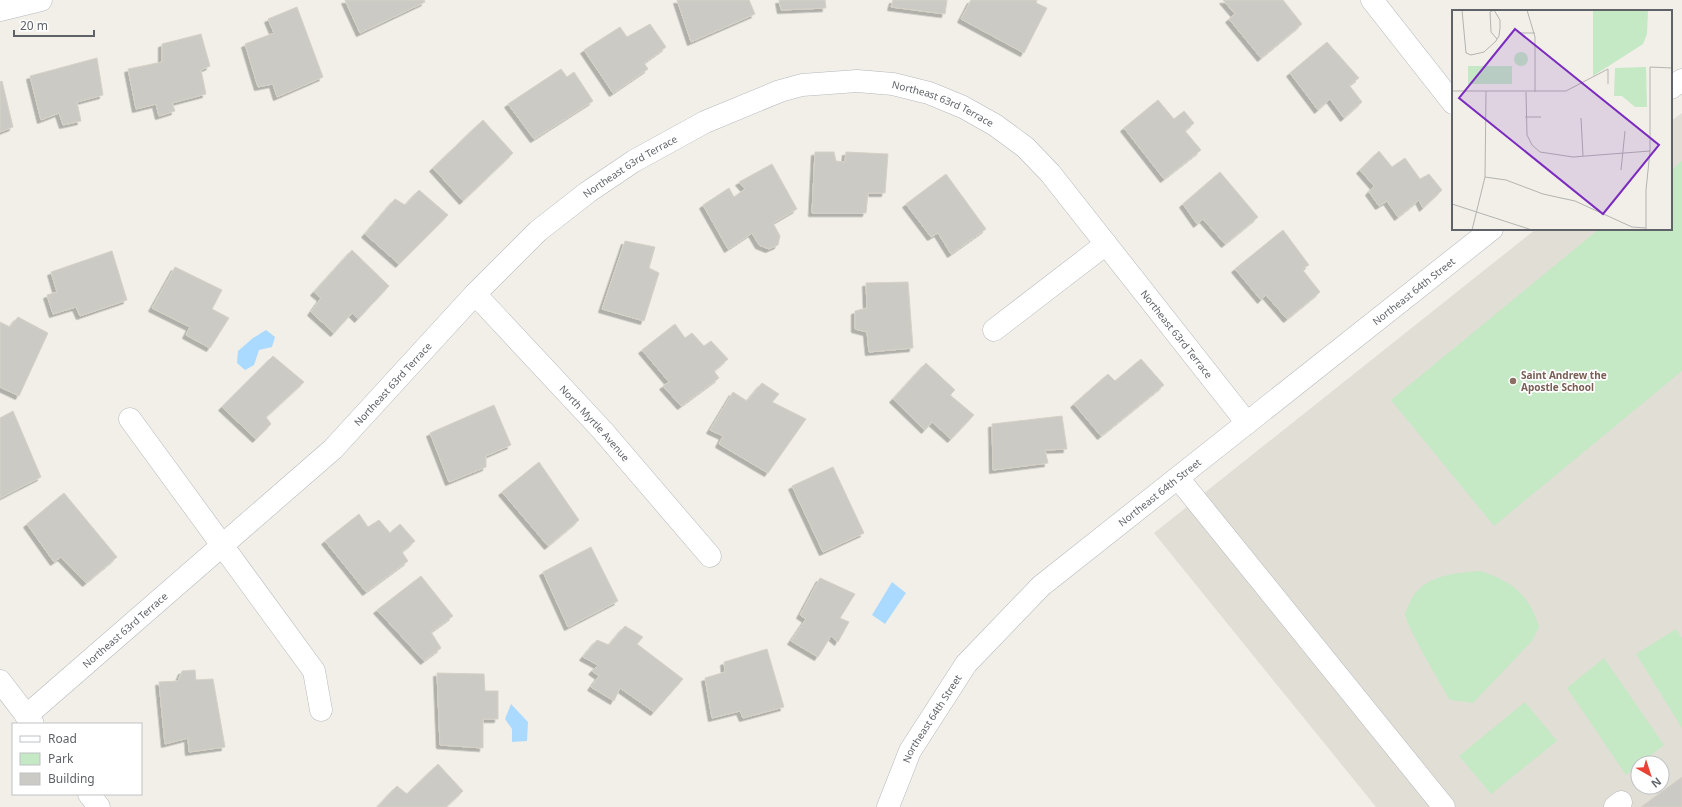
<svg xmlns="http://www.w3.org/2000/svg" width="1682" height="807" viewBox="0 0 1682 807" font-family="'Noto Sans',sans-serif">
<defs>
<filter id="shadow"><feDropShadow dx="-3.5" dy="3.5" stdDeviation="0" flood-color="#0004"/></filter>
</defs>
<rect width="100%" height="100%" fill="#f1efe8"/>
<path fill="#e1ded6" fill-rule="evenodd" d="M1682,113V807H1376L1154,533L1536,229H1671V121ZM1638,763H1662V787H1638Z"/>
<path fill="#c5e8c5" d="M1682,161V371L1494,526L1391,400L1599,229H1671V170Z
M1479,571C1511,580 1529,594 1539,627L1532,641L1473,703L1450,700C1442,686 1405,625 1405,613C1406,610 1409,605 1410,602C1421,576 1454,573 1479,571Z
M1676,629L1682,638V728L1636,654Z
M1604,658L1664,745L1641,763H1638V766L1626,775L1567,688Z
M1525,702L1557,741L1491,794L1459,756Z"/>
<path fill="#aadaff" d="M266,330L275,337L272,347L259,350L254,365L245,370L237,363L238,351L253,338Z
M892,582L906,593L885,624L872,615Z
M511,704L528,722L527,741L512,742V729L505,719Z"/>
<path fill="#cccac5" stroke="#d6d1c6" filter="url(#shadow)" d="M345,0H424L425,2L360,33Z
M677,0H749L755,14L691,42Z
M779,0H825L826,8L781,10Z
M893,0H947L945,14L891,7Z
M971,0H1037L1036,3L1047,8L1024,53L961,19Z
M1223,0H1283L1302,24L1261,58L1229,19L1235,14Z
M297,7L323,77L277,97L273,84L258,87L245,44L274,33L268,19Z
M650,24L666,47L644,63L648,69L613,93L584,50L620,27L627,37Z
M201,34L210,66L201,70L206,94L172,103L175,111L159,116L156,104L136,109L128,69L162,62V44Z
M1327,42L1359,78L1349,85L1362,102L1344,118L1330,99L1318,110L1290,73Z
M97,58L103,95L77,102L81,121L63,125L59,113L41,120L30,76Z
M561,69L567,77L574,72L593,101L534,139L508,104Z
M2,81L13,127L0,132V82Z
M1158,100L1174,119L1184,111L1194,123L1185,131L1201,150L1164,179L1124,128Z
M483,120L513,153L463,201L433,168Z
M1379,151L1392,167L1405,158L1420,179L1429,174L1442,190L1423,208L1419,200L1398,217L1387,201L1379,206L1369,192L1374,186L1360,170Z
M815,152H834L836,161L845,162L846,152L888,154L885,193H868L866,213H812Z
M772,164L797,209L773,223L780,236L778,245L769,249L759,245L752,233L728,249L703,205L729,188L734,197L745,189L739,182Z
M1220,172L1258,217L1225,244L1203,219L1197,224L1183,204Z
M946,174L986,229L951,254L938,233L931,237L906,204Z
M419,190L448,215L399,264L365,234L395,199L405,205Z
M1283,230L1309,265L1302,269L1320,292L1287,319L1266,295L1261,300L1235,269Z
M625,241L655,247L649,268L659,273L644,321L602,309Z
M352,250L389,286L358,319L352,313L334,333L311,312L321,298L314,292Z
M112,251L127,300L80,316L76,307L53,314L47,295L57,292L51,272Z
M175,267L222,290L212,309L229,318L210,348L186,335L190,327L152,308Z
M908,282L913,348L869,352L867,332L855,329V311L867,308L866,283Z
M18,317L48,333L19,396L0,387V322L10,327Z
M675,324L685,338L692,333L704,346L711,341L728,359L714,371L719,378L681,406L663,386L669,382L642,350Z
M273,356L304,382L266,417L271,424L256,439L222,407Z
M1141,359L1164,385L1101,436L1074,404L1108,374L1115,381Z
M926,363L955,390L950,395L974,415L951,439L932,422L925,430L893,399Z
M762,383L779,394L772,402L806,419L768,473L719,444L723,436L710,430L733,392L747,401Z
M494,405L511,445L486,456V467L449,482L430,433Z
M13,411L41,477L0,498V418Z
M1062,416L1067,449L1045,450L1048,463L993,470L992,424Z
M539,462L579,520L548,546L502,492Z
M833,467L864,533L823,552L792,486Z
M64,493L117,557L86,583L61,557L54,562L27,524Z
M359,514L368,527L379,520L390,533L400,524L415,541L402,552L408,561L366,592L325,541Z
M591,547L618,601L568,627L543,572Z
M421,576L453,616L431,632L441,648L424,661L377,610Z
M820,578L855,594L840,618L849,622L838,642L831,636L818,657L791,641L806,619L800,615Z
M625,626L643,637L637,644L683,679L654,712L620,688L614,701L591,687L599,676L592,671L598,665L583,657L597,640L609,645Z
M767,649L784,707L743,718L740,711L712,718L705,678L725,672L724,662Z
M195,670L196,680L213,679L225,747L189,752L188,738L165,744L159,682L178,681L182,671Z
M437,673L484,674L485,691H498V719H483V748L440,745Z
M438,764L463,791L446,807H377L397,786L407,794Z
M1682,777V807H1641Z"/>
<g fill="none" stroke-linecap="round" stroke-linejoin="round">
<defs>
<g id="minor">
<path d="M1372,0L1453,103"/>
<path d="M0,10L41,0"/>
<path d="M1671,88L1682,80"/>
<path id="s1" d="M475,294L602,430L710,556"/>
<path d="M994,330L1106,244"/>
<path d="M130,419L314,671L321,710"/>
<path d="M1178,478L1444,807"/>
<path d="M0,681L33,724"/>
<path id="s2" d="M26,716L333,449L475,294L538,231L588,192L634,161L705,122L780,91L802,85L857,81L893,84L929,93L963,107L995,125L1025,147L1050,173L1247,423"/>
<path d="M89,794L99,807"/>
<path id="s3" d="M888,807L910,751L966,664L1041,586L1492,229"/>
<path d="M1615,807L1621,802"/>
</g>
</defs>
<use href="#minor" stroke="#b5b8bc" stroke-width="23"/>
<use href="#minor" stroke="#fff" stroke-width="22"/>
</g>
<circle fill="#8d6e63" stroke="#fff" stroke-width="1.5" cx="1513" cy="381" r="4"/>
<g text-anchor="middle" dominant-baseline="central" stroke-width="3.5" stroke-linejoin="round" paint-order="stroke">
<g font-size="10" fill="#5f6368" stroke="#fff">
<text stroke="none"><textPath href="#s2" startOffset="1155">Northeast 63rd Terrace</textPath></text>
<text stroke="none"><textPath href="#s2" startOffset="819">Northeast 63rd Terrace</textPath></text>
<text stroke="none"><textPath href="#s3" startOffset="747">Northeast 64th Street</textPath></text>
<text stroke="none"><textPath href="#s2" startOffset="1490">Northeast 63rd Terrace</textPath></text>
<text stroke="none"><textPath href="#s2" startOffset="495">Northeast 63rd Terrace</textPath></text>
<text stroke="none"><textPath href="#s1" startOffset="176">North Myrtle Avenue</textPath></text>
<text stroke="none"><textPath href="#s3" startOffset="423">Northeast 64th Street</textPath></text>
<text stroke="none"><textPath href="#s2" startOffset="131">Northeast 63rd Terrace</textPath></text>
<text stroke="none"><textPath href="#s3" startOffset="99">Northeast 64th Street</textPath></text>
</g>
<g font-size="10" font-weight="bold" fill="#785e54" stroke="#fff" text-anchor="start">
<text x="1521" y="375">Saint Andrew the<tspan x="1521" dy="12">Apostle School</tspan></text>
</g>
</g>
<g transform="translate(1452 10)">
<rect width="220" height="220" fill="#f1efe8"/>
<path d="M141,0H196L195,24L191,34L141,66ZM62 49a7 7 0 1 1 14 0a7 7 0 1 1-14 0ZM16,56H60V74H16ZM194,57L195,97H183L170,86H162L163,58Z" fill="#c5e8c5"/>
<path fill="none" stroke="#b3b3b1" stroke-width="1" d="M10,0L14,43L19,45L32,42L44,31L45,29L47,26L48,18V10L42,0L38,2L39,22L45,29M75,0L83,27V82M68,23H83M0,81H114L156,59V74M74,82L75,125L80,135L88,142L121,147L198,141M73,107H89M129,108L131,146M169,160L173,121M33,167L54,170L91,184L123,191L180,217L194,218M0,194L80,220M20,220L33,167L34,81M194,220V180L198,141V57L220,58"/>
<path fill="#7b2cbf" fill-opacity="0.15" stroke="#7b2cbf" stroke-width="2" d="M63,19L207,135L151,204L7,88Z"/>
<rect width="220" height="220" fill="none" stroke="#5f6368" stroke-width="2"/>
</g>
<rect x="12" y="723" width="130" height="72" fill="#ffffff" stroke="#bfc1c3"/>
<rect x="20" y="736" width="20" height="6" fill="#ffffff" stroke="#bfc1c3"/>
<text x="48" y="743" font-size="12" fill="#5f6368">Road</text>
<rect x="20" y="753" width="20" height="12" fill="#c5e8c5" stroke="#bfc1c3"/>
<text x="48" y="763" font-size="12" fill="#5f6368">Park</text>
<rect x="20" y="773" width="20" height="12" fill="#cccac5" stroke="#bfc1c3"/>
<text x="48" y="783" font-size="12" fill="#5f6368">Building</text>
<g transform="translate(1650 775) rotate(141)"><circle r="19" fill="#ffffff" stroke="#bfc1c3"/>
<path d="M0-3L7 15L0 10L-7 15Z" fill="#ea4335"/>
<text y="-6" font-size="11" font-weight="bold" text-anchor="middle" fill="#5f6368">N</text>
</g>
<path d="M14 30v6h80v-6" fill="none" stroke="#5f6368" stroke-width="2"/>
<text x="20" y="30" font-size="12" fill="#5f6368" stroke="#ffffff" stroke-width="3" paint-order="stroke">20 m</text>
</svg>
